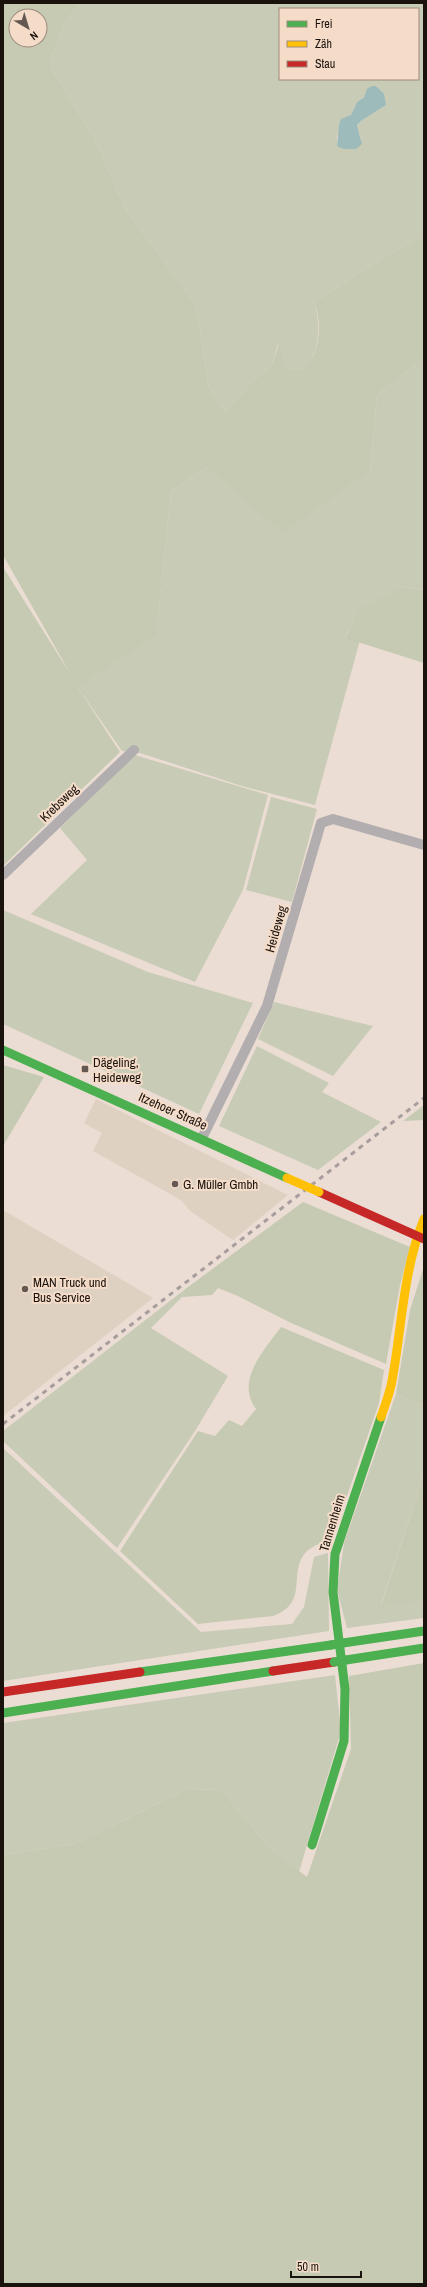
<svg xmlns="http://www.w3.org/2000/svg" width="427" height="2287" viewBox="0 0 427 2287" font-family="'Archivo Narrow',sans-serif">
<rect width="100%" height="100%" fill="#ebddd3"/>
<path fill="#ded1c2" d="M96,1099L288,1195L233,1240L190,1211L181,1200L93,1151L102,1133L84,1123Z
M3,1210L153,1298L3,1416Z"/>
<path fill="#c8cbb5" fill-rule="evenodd" d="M79,3H424V235L388,255L314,302C322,322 321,378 287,369L278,344L271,367L257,377L225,411L209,389L196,305L127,212L94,138L54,73L50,62L63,26ZM280,9H418V79H280ZM377,86L386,105L361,121L357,125L361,139L337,146V136L351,115L357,102Z
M424,358V590L399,587L361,609L345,637L360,640L315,805L245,787L140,753L122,751L78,688L156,634L171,491L207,467L370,470L377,395Z
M135,755L268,795L243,890L195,982L31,914L87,860L60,828Z
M271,797L317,809L292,902L246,890Z
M3,910L148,972L253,1003L199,1114L3,1024Z
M274,1002L373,1026L333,1076L258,1039Z
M257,1046L329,1083L322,1092L381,1122L318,1170L219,1126Z
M184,1290L182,1297L151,1328L228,1376L195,1431L117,1548L3,1441V1431Z
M396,1394L424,1405V1474L381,1605L424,1600V1618L347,1628L337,1590L344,1543Z
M3,1448L201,1632L292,1624L304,1607L314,1557L328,1553L329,1631L3,1681Z
M335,1675L341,1731L299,1872L269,1848L222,1790L187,1789L75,1844L3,1855V1723Z"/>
<path fill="#c6cab2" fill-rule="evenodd" d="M3,3H79L63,26L50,62L54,73L94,138L127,212L196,305L209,389L225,411L257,377L271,367L279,344L287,369C320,378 324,322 314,302L388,255L424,235V358L377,395L370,470L283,533L207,467L171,491L156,635L78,688L120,752L3,866V567L71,675L3,555ZM16,16H40V40H16Z
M399,587L424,590V663L345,638L360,609Z
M3,1065L44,1077L3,1146Z
M424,1105V1120L403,1121Z
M303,1202L410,1247L400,1285L386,1364L289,1322L238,1296L218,1288L212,1295L182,1297L184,1290Z
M424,1266V1405L396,1394L410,1310Z
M281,1327L384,1370L379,1403L332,1539C324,1542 314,1545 307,1551C286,1573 311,1602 273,1616L198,1624L120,1551L198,1431L215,1436L229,1420L242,1426L256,1409C235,1381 264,1350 281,1327Z
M424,1474V1600L381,1606Z
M424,1663V2284H3V1855L75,1844L187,1789L222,1790L269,1848L307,1877L351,1749L349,1676Z"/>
<path fill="#9dbbba" d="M372,86H376L384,94L386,105L361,121L357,125L362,144L356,149H343L337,146L339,125L341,119L351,115L357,102L364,97L367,89Z"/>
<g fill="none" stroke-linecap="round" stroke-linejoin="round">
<path stroke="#b2adae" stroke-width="10" d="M3,875L134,750
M202,1138L267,1006L321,823L333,819L424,845"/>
<path stroke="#4caf50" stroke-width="9" d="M3,1050L287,1178
M343,1643L424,1631
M346,1660L424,1648
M140,1672L331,1645
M3,1713L273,1671
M312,1845L344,1741L345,1689L333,1592L335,1554L381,1417"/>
<path stroke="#ffc107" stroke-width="9" d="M381,1417C385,1405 390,1393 392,1381C402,1327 403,1270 424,1219"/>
<path stroke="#c62828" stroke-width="9" d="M319,1192L424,1239
M273,1671L334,1662
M3,1692L140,1672"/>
<path stroke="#a69d9c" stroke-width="3" stroke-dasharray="5 5" stroke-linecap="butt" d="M3,1424L424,1098"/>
<path stroke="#4caf50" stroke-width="9" d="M331,1645L343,1643
M334,1662L346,1660"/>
<path stroke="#ffc107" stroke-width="9" d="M287,1178L319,1192"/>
</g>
<g fill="#635952" stroke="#f5dcc9" stroke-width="1.5">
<rect x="81" y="1065" width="8" height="8" rx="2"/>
<circle cx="175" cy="1184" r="4"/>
<circle cx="25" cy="1289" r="4"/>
</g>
<g text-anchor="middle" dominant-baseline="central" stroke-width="4" stroke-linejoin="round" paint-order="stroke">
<g font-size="13" fill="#1a120c" stroke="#f5dcc9">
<text transform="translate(59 803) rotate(-44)">Krebsweg</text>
<text transform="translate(276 929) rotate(-74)">Heideweg</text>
<text transform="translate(173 1111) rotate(24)">Itzehoer Straße</text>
<text transform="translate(332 1523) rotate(-73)">Tannenheim</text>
</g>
<g font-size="13" fill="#1a120c" stroke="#f5dcc9" text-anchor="start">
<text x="93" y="1062">Dägeling,<tspan x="93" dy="15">Heideweg</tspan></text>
<text x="183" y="1184">G. Müller Gmbh</text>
<text x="33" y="1282">MAN Truck und<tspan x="33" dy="15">Bus Service</tspan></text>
</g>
</g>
<rect width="427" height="2287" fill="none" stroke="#1a120c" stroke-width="8"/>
<rect x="279" y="8" width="140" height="72" fill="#f5dcc9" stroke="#9d8b7d"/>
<rect x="287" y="21" width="20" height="6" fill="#4caf50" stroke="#9d8b7d"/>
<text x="315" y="28" font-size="12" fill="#1a120c">Frei</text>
<rect x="287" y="41" width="20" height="6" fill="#ffc107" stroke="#9d8b7d"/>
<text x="315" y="48" font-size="12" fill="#1a120c">Zäh</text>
<rect x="287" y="61" width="20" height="6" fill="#c62828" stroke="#9d8b7d"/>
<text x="315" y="68" font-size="12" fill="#1a120c">Stau</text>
<g transform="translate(28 28) rotate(142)"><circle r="19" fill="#f5dcc9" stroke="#9d8b7d"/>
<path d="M0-3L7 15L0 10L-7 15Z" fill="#635952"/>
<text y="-6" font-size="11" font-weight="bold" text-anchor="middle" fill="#1a120c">N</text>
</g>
<path d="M291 2271v6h70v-6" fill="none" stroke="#1a120c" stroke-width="2"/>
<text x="297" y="2271" font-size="12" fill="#1a120c" stroke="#f5dcc9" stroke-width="3" paint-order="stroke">50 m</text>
</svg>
